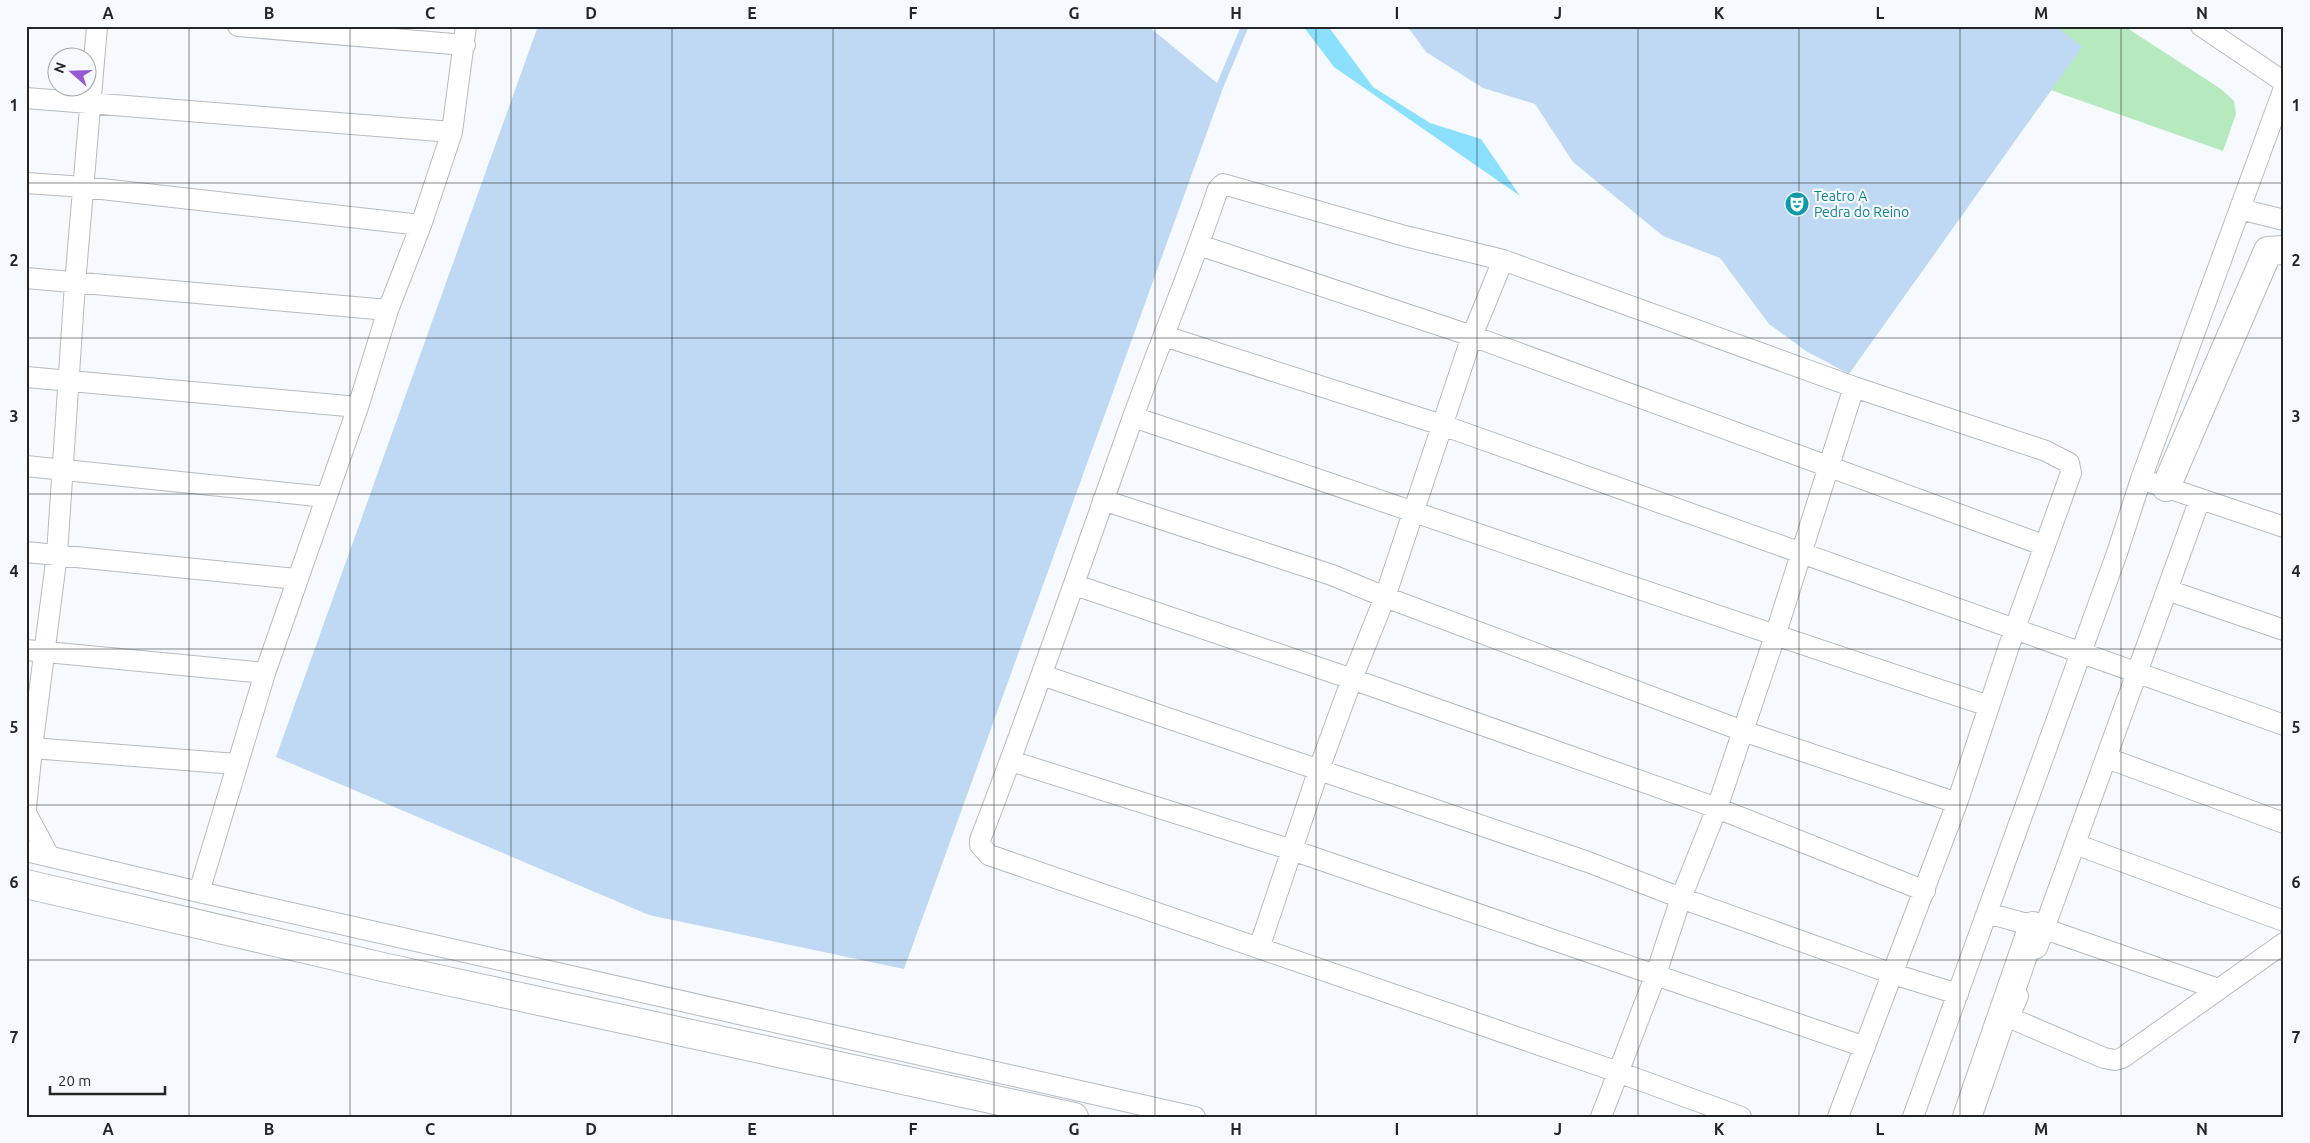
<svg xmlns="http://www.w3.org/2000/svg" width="2310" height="1143" viewBox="0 0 2310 1143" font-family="Ubuntu,sans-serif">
<rect width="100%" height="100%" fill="#f6fafe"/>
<path fill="#b7e9bf" d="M1951,26H2124L2221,89L2234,101L2236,114L2223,151L2028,82Z"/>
<path fill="#8be0fe" d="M1303,26H1328L1373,87L1430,123L1481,139L1520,196L1334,67Z"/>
<path fill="#bfd8f3" d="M538,26H1148L1217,83L1241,26H1249L1223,88L904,969L649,915L276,757Z
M1407,26H2056L2082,47L1849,374L1806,351L1769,324L1720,258L1663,236L1573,162L1535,104L1483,88L1426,52Z"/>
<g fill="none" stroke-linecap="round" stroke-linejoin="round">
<defs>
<path id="lane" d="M238,26L465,45
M2201,26L2284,82
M26,98L452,132
M26,183L84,187L421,225
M2240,209L2284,220
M1199,245L1472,336L2043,545
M26,278L388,310
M1164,336L1442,425L2284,725
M26,377L358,407
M1133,417C1419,512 1703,613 1989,706
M26,466L326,497
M2153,483L2284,527
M1103,500L1332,575L1385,597L1743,731L1957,803
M26,552L296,579
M1075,585L1352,679L1717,808L1925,891
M2167,590L2284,630
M26,650L265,673
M1042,675L1588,862L1681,898L1893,974L1958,994
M32,748L236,764
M2107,758L2284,823
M1011,761L1292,850L1865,1047
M26,808L32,748L57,554L75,284L97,26
M26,813L49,856
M2075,844L2284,921
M26,851L199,892L1195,1117
M199,892L265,673L358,407L388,310L421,225L452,132L466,26
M1987,913L2045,929L2218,989
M1259,948L1319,769L1352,679L1385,597L1472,336L1503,260
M2037,948L2200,499
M2018,996L2011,1012L2015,1020L2104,1058L2115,1060L2122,1058L2284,943
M1601,1117L1656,974L1681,898L1717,808L1775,636L1854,387
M1741,1117L1618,1072L989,855L980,845V840C1034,701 1082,560 1132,420C1160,342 1192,267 1218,189L1223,184L1405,236L1503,260L1854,387L2046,451L2069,463L2071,473L2015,628L1957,803L1838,1117
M1913,1117L2117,553L2141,479L2284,88"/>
<path id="street" d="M2166,487L2268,251L2284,250
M26,884L387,968L1074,1117
M1967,1117L2033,926"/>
</defs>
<use href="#lane" stroke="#b6bbc1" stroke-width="22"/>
<use href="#street" stroke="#b6bbc1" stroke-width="30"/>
<use href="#lane" stroke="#fff" stroke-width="20"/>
<use href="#street" stroke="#fff" stroke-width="28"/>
</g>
<path fill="none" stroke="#232527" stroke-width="1" stroke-opacity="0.55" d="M189,26V1117M350,26V1117M511,26V1117M672,26V1117M833,26V1117M994,26V1117M1155,26V1117M1316,26V1117M1477,26V1117M1638,26V1117M1799,26V1117M1960,26V1117M2121,26V1117M26,183H2284M26,338H2284M26,494H2284M26,649H2284M26,805H2284M26,960H2284"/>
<defs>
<symbol id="theatre-disc" viewBox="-11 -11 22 22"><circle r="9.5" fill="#0f9aa8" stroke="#f6fafe"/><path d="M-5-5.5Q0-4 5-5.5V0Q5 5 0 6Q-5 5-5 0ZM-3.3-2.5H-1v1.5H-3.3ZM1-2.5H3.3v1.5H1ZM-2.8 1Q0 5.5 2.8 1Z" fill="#fff"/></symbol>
</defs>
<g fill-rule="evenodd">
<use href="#theatre-disc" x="1783" y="190" width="28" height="28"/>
</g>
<g text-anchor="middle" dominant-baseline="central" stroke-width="4.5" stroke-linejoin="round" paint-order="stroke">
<g font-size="14" fill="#0d838f" stroke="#f6fafe" text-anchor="start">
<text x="1814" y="196">Teatro A<tspan x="1814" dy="16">Pedra do Reino</tspan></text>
</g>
</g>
<rect width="2310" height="1143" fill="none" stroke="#f6fafe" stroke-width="55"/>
<g transform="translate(72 72) rotate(290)"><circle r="24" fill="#f6fafe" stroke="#a2a5a8"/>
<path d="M0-4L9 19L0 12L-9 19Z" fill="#965bd2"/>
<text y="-8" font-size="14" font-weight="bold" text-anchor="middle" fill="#232527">N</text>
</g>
<path d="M50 1086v8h115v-8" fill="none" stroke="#232527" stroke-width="2.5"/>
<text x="58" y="1086" font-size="15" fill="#232527" stroke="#f6fafe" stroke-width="4" paint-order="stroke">20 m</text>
<rect x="28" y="28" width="2254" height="1088" fill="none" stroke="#232527" stroke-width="2"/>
<g font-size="16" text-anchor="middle" font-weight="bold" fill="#232527">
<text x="108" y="19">A</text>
<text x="269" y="19">B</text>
<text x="430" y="19">C</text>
<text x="591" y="19">D</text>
<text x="752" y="19">E</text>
<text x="913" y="19">F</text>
<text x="1074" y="19">G</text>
<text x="1236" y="19">H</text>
<text x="1397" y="19">I</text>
<text x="1558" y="19">J</text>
<text x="1719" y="19">K</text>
<text x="1880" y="19">L</text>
<text x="2041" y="19">M</text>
<text x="2202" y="19">N</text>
<text x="14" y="111">1</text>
<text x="2296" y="111">1</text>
<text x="14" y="266">2</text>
<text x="2296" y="266">2</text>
<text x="14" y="422">3</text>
<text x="2296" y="422">3</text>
<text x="14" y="577">4</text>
<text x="2296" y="577">4</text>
<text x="14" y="733">5</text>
<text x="2296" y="733">5</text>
<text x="14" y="888">6</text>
<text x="2296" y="888">6</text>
<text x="14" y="1043">7</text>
<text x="2296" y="1043">7</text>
<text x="108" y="1135">A</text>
<text x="269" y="1135">B</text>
<text x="430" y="1135">C</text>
<text x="591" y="1135">D</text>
<text x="752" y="1135">E</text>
<text x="913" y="1135">F</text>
<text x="1074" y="1135">G</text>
<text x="1236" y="1135">H</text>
<text x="1397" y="1135">I</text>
<text x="1558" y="1135">J</text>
<text x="1719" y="1135">K</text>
<text x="1880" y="1135">L</text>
<text x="2041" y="1135">M</text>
<text x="2202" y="1135">N</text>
</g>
</svg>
